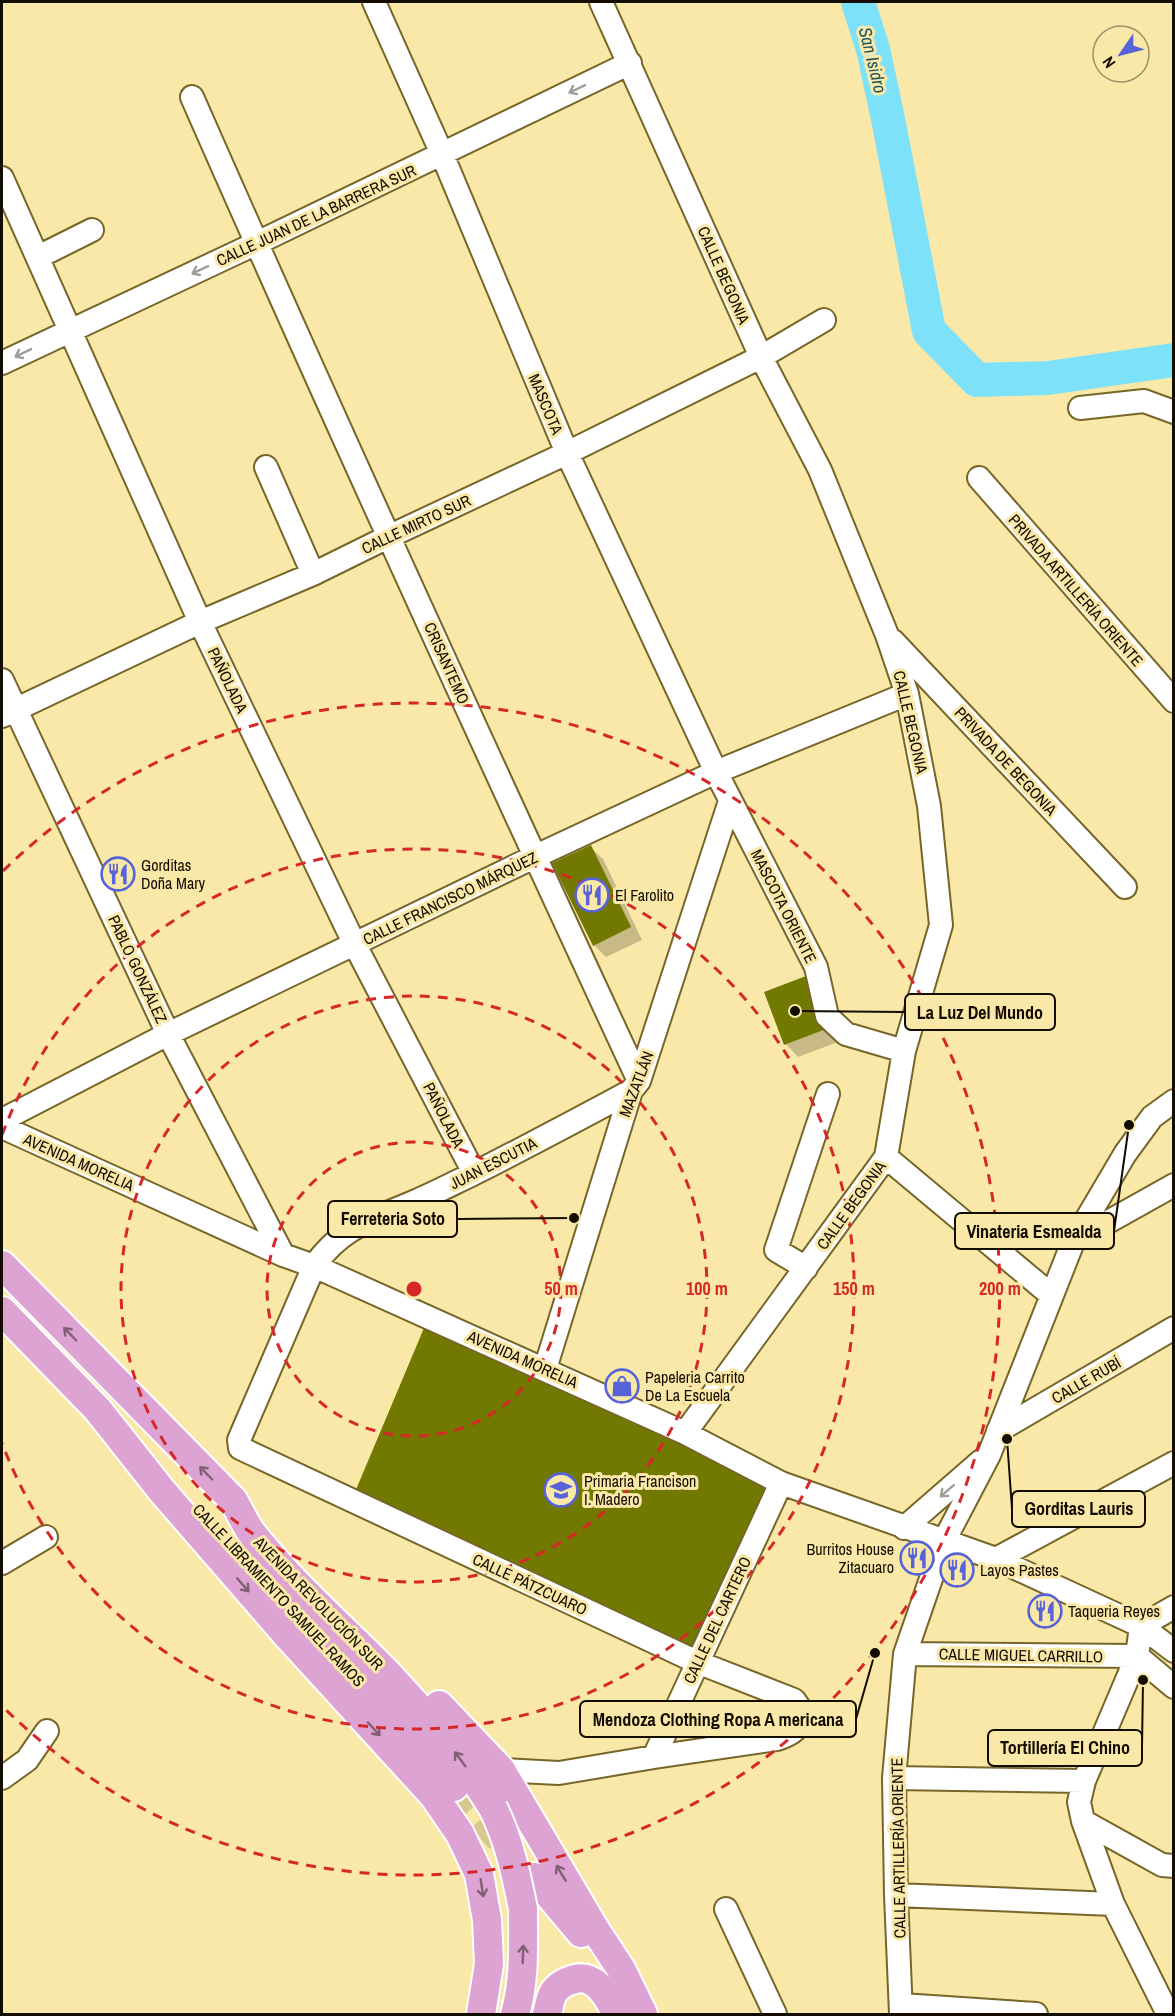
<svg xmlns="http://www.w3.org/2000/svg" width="1175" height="2016" viewBox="0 0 1175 2016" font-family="'Archivo Narrow',sans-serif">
<rect width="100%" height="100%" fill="#fae8a9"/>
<path fill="#0003" d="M590,847L603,859L642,940L606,957L594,945Z
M818,991L838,1042L798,1057L786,1044Z
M786,1498L708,1668L369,1504Z"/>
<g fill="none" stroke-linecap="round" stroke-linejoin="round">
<path stroke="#7de2f9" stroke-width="34" d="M858,2L873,49L888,119L929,331L977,380L1048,378L1174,360"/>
</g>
<path fill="#717900" d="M591,845L631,927L593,946L552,863Z
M806,976L826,1029L784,1045L764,992Z
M424,1328L775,1485L696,1657L355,1492Z"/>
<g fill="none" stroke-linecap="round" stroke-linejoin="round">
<path stroke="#d7c790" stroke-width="28" stroke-dasharray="28 14" stroke-linecap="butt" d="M454,1787L510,1851"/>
<defs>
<path id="minor" d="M374,2L442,154L567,453L716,772L816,967L827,1016L846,1034L904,1051
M601,2L761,357L820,470L887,635L907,694L929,806L941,925L904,1051L886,1157L685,1433
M192,97C337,427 487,754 639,1081
M2,178L200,622L355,945L474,1173
M38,257L92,230
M2,363L257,243L630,63
M1080,408L1144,401L1174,412
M266,467L313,574
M979,478L1174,701
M893,641L1125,887
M2,680L168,1034L283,1255
M2,716L200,622L313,574L390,536L567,453L761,357L824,320
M2,1120L168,1034L534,857L716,772L907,694
M2,1127L283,1255L314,1266L685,1433L781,1483L996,1559L1141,1626L1174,1651
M886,1157L1051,1295
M1074,1241L1174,1185
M806,1268L776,1250L828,1094
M545,1369L631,1091L639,1081L730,801
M998,1431L1174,1328
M904,1528L981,1461
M996,1559L1174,1463
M2,1563L46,1537
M1141,1626L1137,1656L1084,1781L1079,1802L1083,1821L1113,1904L1168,2014
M1141,1626L1174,1607
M905,1654L1137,1656L1174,1687
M654,1757L781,1483
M501,1770L559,1773L654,1757L777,1739C793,1734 799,1729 803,1713L794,1700L697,1662L240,1448L239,1440L314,1266C343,1225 373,1220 416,1201C435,1193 454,1183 473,1174C526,1147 579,1119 631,1091
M2,1778L27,1760L47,1731
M894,1778L1084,1781
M1083,1821L1162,1865L1174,1866
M896,1895L1113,1904
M726,1909L775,2014
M902,2005L1036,2014
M901,2014L896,1895L894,1778L905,1654L944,1541L989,1455L1073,1242L1125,1154L1152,1117L1174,1101"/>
<path id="major" d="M2,1265L233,1500C239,1510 244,1522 251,1532C291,1583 343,1628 388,1674C427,1715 463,1760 493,1808
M2,1311L98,1410L162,1491L286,1634L434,1796L460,1834L479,1874L487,1920L489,1964L481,2014
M245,1558L454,1787
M439,1705L501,1770L596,1931L621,1969L643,2014
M534,1877L581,1933
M515,2014C525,1981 523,1944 523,1909
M547,2014C549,2008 550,1997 554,1992C557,1987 565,1982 569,1981C594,1970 607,1995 617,2014"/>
</defs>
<use href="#minor" stroke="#766629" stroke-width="26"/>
<use href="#major" stroke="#fff" stroke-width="32"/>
<use href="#minor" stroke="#fff" stroke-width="22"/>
<use href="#major" stroke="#dda4d3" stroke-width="28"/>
<defs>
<path id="major-bridge" d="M493,1808C509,1840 516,1874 523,1909"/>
</defs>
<use href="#major-bridge" stroke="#fff" stroke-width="32" stroke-linecap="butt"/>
<use href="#major-bridge" stroke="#dda4d3" stroke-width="28"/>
</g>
<defs><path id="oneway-shaft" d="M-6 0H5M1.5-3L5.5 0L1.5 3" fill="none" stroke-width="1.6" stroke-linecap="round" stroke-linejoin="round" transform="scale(1.5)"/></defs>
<g stroke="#a19e99">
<use href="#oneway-shaft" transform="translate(577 89) rotate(154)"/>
<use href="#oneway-shaft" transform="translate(200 270) rotate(155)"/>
<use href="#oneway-shaft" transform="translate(23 353) rotate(154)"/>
<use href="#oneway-shaft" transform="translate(947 1491) rotate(139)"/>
</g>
<g stroke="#826074">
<use href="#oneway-shaft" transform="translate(70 1334) rotate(-134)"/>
<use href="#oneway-shaft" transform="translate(206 1473) rotate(-134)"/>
<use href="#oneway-shaft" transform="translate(243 1585) rotate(49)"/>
<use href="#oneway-shaft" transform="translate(374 1729) rotate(47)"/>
<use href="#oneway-shaft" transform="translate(460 1759) rotate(-127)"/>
<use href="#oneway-shaft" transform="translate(561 1873) rotate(-121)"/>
<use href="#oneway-shaft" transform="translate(482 1888) rotate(81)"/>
<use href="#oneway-shaft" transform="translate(523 1954) rotate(-88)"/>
</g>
<g fill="none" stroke="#d62828" stroke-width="3" stroke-dasharray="10 8">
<circle cx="414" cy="1289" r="147"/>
<circle cx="414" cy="1289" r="293"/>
<path d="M2 1135A440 440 0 1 1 2 1443"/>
<path d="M3 871A586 586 0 1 1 3 1707"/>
</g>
<defs>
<symbol id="restaurant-ring" viewBox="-11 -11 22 22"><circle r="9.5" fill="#fae8a9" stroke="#5663d9" stroke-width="1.5"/><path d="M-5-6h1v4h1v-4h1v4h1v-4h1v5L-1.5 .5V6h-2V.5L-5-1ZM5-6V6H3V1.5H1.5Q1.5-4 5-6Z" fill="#5663d9"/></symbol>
<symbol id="shop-ring" viewBox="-11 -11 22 22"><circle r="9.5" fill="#fae8a9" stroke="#5663d9" stroke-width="1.5"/><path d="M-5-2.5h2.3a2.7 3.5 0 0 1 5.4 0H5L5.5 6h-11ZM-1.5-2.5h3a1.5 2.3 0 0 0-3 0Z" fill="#5663d9"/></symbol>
<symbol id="school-ring" viewBox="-11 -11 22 22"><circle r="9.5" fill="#fae8a9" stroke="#5663d9" stroke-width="1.5"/><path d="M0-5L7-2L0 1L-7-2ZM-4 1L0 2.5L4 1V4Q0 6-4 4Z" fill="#5663d9"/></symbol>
</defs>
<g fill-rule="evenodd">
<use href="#restaurant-ring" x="99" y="855" width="38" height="38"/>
<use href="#restaurant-ring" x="573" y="876" width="38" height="38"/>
<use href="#shop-ring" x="603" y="1367" width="38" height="38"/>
<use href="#school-ring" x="542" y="1471" width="38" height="38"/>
<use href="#restaurant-ring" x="898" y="1539" width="38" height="38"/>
<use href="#restaurant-ring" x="938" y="1551" width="38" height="38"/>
<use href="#restaurant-ring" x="1026" y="1592" width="38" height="38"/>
</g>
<g text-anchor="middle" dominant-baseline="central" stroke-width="6" stroke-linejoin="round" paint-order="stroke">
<g font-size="16" fill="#130c00" stroke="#fae8a9">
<text transform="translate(316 215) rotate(-25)">CALLE JUAN DE LA BARRERA SUR</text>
<text transform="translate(724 275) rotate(66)">CALLE BEGONIA</text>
<text transform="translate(546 404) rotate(67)">MASCOTA</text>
<text transform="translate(416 524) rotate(-25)">CALLE MIRTO SUR</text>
<text transform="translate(1076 590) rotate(49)">PRIVADA ARTILLERÍA ORIENTE</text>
<text transform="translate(447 663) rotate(66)">CRISANTEMO</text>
<text transform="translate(228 680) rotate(64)">PAÑOLADA</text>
<text transform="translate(911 722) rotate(77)">CALLE BEGONIA</text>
<text transform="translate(1006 761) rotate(47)">PRIVADA DE BEGONIA</text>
<text transform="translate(450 898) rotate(-26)">CALLE FRANCISCO MÁRQUEZ</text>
<text transform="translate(784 906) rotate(63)">MASCOTA ORIENTE</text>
<text transform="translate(138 969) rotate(65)">PABLO GONZÁLEZ</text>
<text transform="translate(636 1084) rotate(-69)">MAZATLÁN</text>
<text transform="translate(444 1115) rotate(63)">PAÑOLADA</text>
<text transform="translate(79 1162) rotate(24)">AVENIDA MORELIA</text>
<text transform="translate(493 1163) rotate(-27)">JUAN ESCUTIA</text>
<text transform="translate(851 1205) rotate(-54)">CALLE BEGONIA</text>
<text transform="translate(523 1359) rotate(24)">AVENIDA MORELIA</text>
<text transform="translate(1086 1380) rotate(-30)">CALLE RUBÍ</text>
<text transform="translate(530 1584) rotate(25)">CALLE PÁTZCUARO</text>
<text transform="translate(279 1595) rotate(47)">CALLE LIBRAMIENTO SAMUEL RAMOS</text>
<text transform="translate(319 1603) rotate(46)">AVENIDA REVOLUCIÓN SUR</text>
<text transform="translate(717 1620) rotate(-65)">CALLE DEL CARTERO</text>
<text transform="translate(1021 1655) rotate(1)">CALLE MIGUEL CARRILLO</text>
<text transform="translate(898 1848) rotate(-91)">CALLE ARTILLERÍA ORIENTE</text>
</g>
<g font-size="16" fill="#130c00" stroke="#fae8a9" text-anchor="start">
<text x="141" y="865">Gorditas<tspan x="141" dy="18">Doña Mary</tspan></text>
<text x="615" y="895">El Farolito</text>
<text x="645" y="1377">Papeleria Carrito<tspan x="645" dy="18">De La Escuela</tspan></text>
<text x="584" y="1481">Primaria Francison<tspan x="584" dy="18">I. Madero</tspan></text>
<text x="894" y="1549" text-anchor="end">Burritos House<tspan x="894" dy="18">Zitacuaro</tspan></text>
<text x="980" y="1570">Layos Pastes</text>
<text x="1068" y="1611">Taqueria Reyes</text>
</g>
<g font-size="18" font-style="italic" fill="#1c5662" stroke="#fae8a9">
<text transform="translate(873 60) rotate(76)">San Isidro</text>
</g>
</g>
<circle cx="414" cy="1289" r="9" fill="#d62828" stroke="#fae8a9" stroke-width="3"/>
<g font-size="18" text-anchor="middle" font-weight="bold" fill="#d62828" stroke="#fae8a9" stroke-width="6" stroke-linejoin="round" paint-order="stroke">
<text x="561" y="1295">50 m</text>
<text x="707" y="1295">100 m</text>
<text x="854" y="1295">150 m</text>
<text x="1000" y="1295">200 m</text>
</g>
<path fill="none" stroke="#130c00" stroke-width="2" d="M795 1011L905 1012M574 1218L457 1219M1129 1125L1114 1231M1007 1439L1012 1509M875 1653L856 1719M1143 1680L1142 1748"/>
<g fill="#130c00" stroke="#fae8a9" stroke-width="2">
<circle cx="795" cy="1011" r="6"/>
<circle cx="574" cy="1218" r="6"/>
<circle cx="1129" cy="1125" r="6"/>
<circle cx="1007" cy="1439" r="6"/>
<circle cx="875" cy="1653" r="6"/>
<circle cx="1143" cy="1680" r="6"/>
</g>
<g fill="#fae8a9" stroke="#130c00" stroke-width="2">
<rect x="905" y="994" width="150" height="36" rx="6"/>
<rect x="328" y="1201" width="129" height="36" rx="6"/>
<rect x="955" y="1213" width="159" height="36" rx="6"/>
<rect x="1012" y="1491" width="133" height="36" rx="6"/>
<rect x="580" y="1701" width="276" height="36" rx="6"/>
<rect x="988" y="1730" width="154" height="36" rx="6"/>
</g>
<g font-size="18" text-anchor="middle" font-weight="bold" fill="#130c00">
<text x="980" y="1019">La Luz Del Mundo</text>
<text x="393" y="1225">Ferreteria Soto</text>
<text x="1034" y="1238">Vinateria Esmealda</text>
<text x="1079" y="1515">Gorditas Lauris</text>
<text x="718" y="1726">Mendoza Clothing Ropa A mericana</text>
<text x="1065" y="1754">Tortillería El Chino</text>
</g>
<rect width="1175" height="2016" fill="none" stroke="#130c00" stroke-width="6"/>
<g transform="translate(1121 54) rotate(235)"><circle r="28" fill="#fae8a9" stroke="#9e9065" stroke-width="1.5"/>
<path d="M0-4.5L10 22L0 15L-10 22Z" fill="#5663d9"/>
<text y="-9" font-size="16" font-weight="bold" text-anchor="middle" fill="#130c00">N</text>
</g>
</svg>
